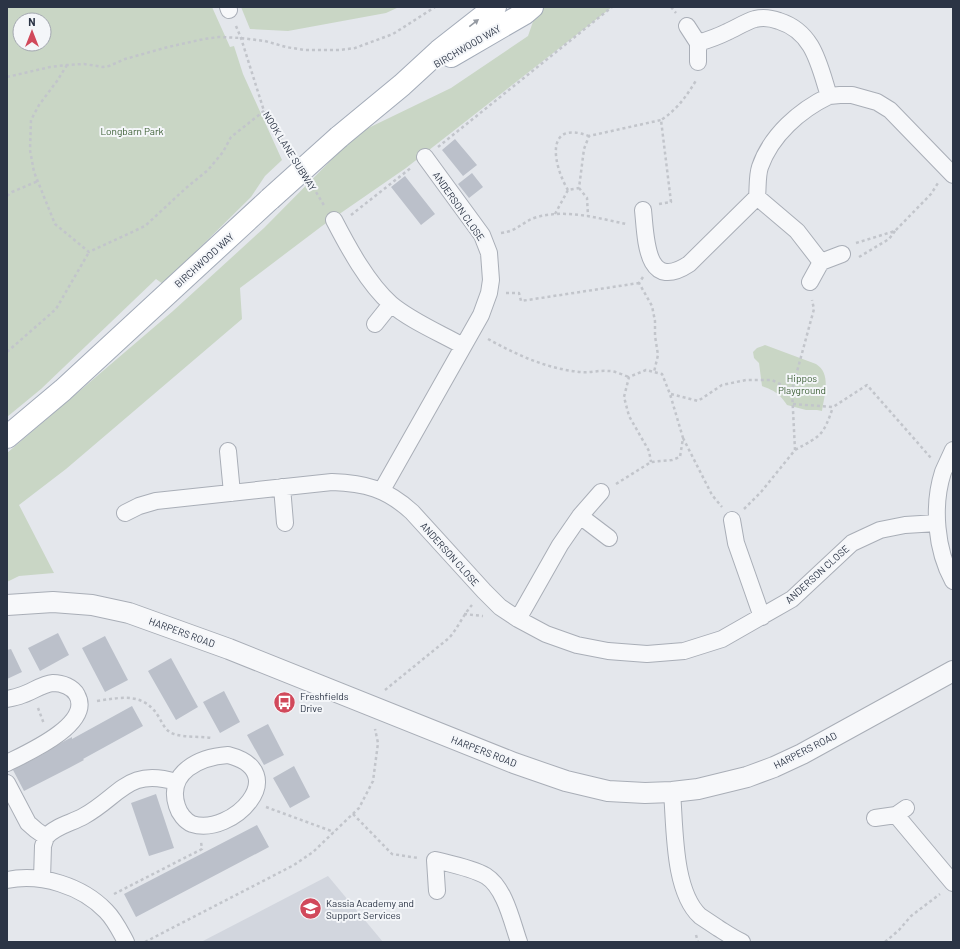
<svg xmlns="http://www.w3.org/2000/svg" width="960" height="949" viewBox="0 0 960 949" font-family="Barlow,sans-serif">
<rect width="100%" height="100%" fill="#e4e7ec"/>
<path fill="#d2d6de" d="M328,876L383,942H201Z"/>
<path fill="#c9d6c5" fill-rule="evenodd" d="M7,7H212L230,47L234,46L243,74L282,160L265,176L251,197L163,284L156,279L41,389L7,417ZM20,20H44V44H20Z
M241,7H399L386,13L288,31L250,29Z
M544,7H612L406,168L322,226L240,288L242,319L66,469L19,505L54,573L19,576L7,582V453L173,311L264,228L358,133L451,88L528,36L536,13Z
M765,345L816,364C832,374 824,396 822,411L817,410H806L787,405C779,393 775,391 762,386L759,363L754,358L753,352L757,348Z"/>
<path fill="#bbc0ca" d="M455,139L477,165L463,176L442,150Z
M472,173L483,187L469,198L458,184Z
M405,176L435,214L421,225L391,187Z
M58,633L69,655L40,671L28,648Z
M105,636L128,680L105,692L82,648Z
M11,649L22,672L7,679V650Z
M171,658L198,707L176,720L148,671Z
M224,691L240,722L220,733L203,702Z
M132,706L143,726L83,759L84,760L69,768L24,791L13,770L43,754L42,753L72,737V739Z
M268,724L284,755L264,765L247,735Z
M294,766L310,797L290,808L273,778Z
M156,794L174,848L149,856L131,803Z
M257,825L269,847L136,917L124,894Z"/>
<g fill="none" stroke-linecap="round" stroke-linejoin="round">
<defs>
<path id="minor" d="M228,7L229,10
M687,26L698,43V62
M698,43C708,40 717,37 727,32C736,28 745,22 755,19C763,17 771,18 779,21C814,32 819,65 829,96L840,95H852L877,102L890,110L953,175
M643,210C646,237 645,293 689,264L757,197
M334,220C348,247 368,284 391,304C411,321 440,333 463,346
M821,262L797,231L757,197C758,188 757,176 760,167C771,135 800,110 829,96
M810,282L821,262L842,254
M375,324L391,304
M953,450C950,457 946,465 943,472C932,506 936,550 953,581
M228,451L232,493
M282,487L285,523
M382,490L481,315L489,293L491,280L489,253L482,235L425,157
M125,513L139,506L156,501L332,482C365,483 387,489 412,512L484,591L500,607L518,619L546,634L577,645L608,651L647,654L684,651L722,639L792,599L852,543L880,530L905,525L937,523
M580,516L609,538
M732,520L736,543L762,617
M518,619L560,545L580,516L601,492
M7,699C12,698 17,697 22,695C32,692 42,684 53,683C62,683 73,687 77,695C93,724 27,753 7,763
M228,755C294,772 232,837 192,824C185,821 179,813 177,806C166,772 200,757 228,755Z
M7,783L28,823L36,830L46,837L43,846L42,879
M672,792C675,827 673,891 700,916C706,920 712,924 718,928C726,933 733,938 742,942
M896,815L953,883
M875,818L896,815L906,808
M46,837C55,826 72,823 84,816C120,796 128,767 176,782
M7,880C41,873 82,886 106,911C115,920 120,931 126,942
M437,891L435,860C451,864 472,868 486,876C505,888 512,922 519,942"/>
<path id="tertiary" d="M7,605L53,602L92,605L129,613L229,649L514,763L566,781L608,791L645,793L672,792L698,789L747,777L774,767L802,754L953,671"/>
<path id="primary" d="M451,56L525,13L532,7
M339,137L402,85L439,51L495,7
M7,437L63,390L270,199"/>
</defs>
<use href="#minor" stroke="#a9aeb7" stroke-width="18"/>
<use href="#tertiary" stroke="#a9aeb7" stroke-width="22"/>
<use href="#primary" stroke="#a3abb8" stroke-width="24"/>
<path stroke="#c2c5cb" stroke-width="2.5" stroke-dasharray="3 3" stroke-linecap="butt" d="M671,7L676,13
M236,26L241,38L264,111L290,153
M67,65L57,81L39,105L31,120L30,150L34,172L55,224L89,252L145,226L186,188L208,170L223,152L231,137L264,111
M7,77L50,67L67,65L84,64L103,67L109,66L125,59L168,47L204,39L219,37L241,38L265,41L286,47L304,50H340L355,48L393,34L435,7
M438,147L612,7
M313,187L325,207
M579,188L587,198L588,216
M568,190C554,167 543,119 589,136
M7,196L12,192L38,181
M659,204L671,202L661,120C678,109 687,95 697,79
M555,214L568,190L579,188L584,149L589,136L661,120
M351,215L412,167
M501,233C518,231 523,221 537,217C566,209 598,218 626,224
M856,243L895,231L931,194L938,183
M859,257L889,239L895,231
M643,277L639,283L652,306L655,321V336L658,355L654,372
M506,293H519L521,301L639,283
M488,339C517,355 547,369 581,372C590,373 599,370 609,371C615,371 623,375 629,377
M7,352L56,309L89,252
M671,394L698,401L722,385L746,380H772L792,390L814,309L812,300
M793,404L833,407L867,385L931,458
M683,438L712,495L722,507
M795,450C822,435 823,436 833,407
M616,484L651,462L672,460L680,457L683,438L670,394L662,374L646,370L629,377L624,397L629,416L649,451L651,462
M744,509L761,492L795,450L792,390
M464,614L483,616
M385,690L449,638C458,628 463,615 472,605
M97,701C123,697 145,692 160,719C163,725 167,732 174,734C186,738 200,736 212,738
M38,708L44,724
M266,807L334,832
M353,814L392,854L418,858
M114,894L202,849L201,842
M696,935L698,942
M145,942L294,865L313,852L359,808L373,781L378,743L375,729
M885,942L899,930L911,916L940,894"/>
<use href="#minor" stroke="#f7f8fa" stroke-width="16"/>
<use href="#tertiary" stroke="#f7f8fa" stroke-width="20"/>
<use href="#primary" stroke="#fff" stroke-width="22"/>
<defs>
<path id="primary-bridge" d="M270,199L339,137"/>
</defs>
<use href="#primary-bridge" stroke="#a3abb8" stroke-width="24" stroke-linecap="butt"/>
<use href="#primary-bridge" stroke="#fff" stroke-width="22"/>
</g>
<defs><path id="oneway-solid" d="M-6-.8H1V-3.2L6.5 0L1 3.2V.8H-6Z"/></defs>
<use fill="#959aa2" href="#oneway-solid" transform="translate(474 23) rotate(-38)"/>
<defs>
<symbol id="bus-disc" viewBox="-11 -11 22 22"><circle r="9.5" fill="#d1495b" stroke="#f4f6f9"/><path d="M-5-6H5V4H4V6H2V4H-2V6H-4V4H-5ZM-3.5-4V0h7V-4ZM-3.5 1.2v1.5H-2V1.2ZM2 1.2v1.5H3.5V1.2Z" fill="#fff"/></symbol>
<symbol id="school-disc" viewBox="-11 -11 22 22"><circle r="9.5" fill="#d1495b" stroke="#f4f6f9"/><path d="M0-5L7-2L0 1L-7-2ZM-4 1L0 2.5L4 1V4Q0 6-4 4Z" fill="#fff"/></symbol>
</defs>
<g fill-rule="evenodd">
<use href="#bus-disc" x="272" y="690" width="25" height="25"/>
<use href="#school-disc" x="298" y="896" width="25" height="25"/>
</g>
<g text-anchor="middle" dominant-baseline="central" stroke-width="4" stroke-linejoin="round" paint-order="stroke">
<g font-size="10" fill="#2b3445" stroke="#f4f6f9">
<text transform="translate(467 46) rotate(-30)">BIRCHWOOD WAY</text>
<text transform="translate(290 151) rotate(58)">NOOK LANE SUBWAY</text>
<text transform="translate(459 206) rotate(55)">ANDERSON CLOSE</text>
<text transform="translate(204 260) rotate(-42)">BIRCHWOOD WAY</text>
<text transform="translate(450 554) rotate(48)">ANDERSON CLOSE</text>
<text transform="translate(817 574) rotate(-42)">ANDERSON CLOSE</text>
<text transform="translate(182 632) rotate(20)">HARPERS ROAD</text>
<text transform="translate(805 750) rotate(-27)">HARPERS ROAD</text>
<text transform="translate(484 751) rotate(21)">HARPERS ROAD</text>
</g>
<g font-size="10" fill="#3f6138" stroke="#f4f6f9">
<text x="132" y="131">Longbarn Park</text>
<text x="802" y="378">Hippos<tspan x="802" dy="12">Playground</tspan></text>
</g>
<g font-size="10" fill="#2b3445" stroke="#f4f6f9" text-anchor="start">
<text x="300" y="696">Freshfields<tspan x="300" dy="12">Drive</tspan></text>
<text x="326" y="903">Kassia Academy and<tspan x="326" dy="12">Support Services</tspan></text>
</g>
</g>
<rect width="960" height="949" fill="none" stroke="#2b3445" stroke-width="16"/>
<g transform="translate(32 32)"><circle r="19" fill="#f4f6f9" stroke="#a4a8b1"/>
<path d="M0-3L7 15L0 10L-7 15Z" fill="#d1495b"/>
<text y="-6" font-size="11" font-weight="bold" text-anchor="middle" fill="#2b3445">N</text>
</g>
</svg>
